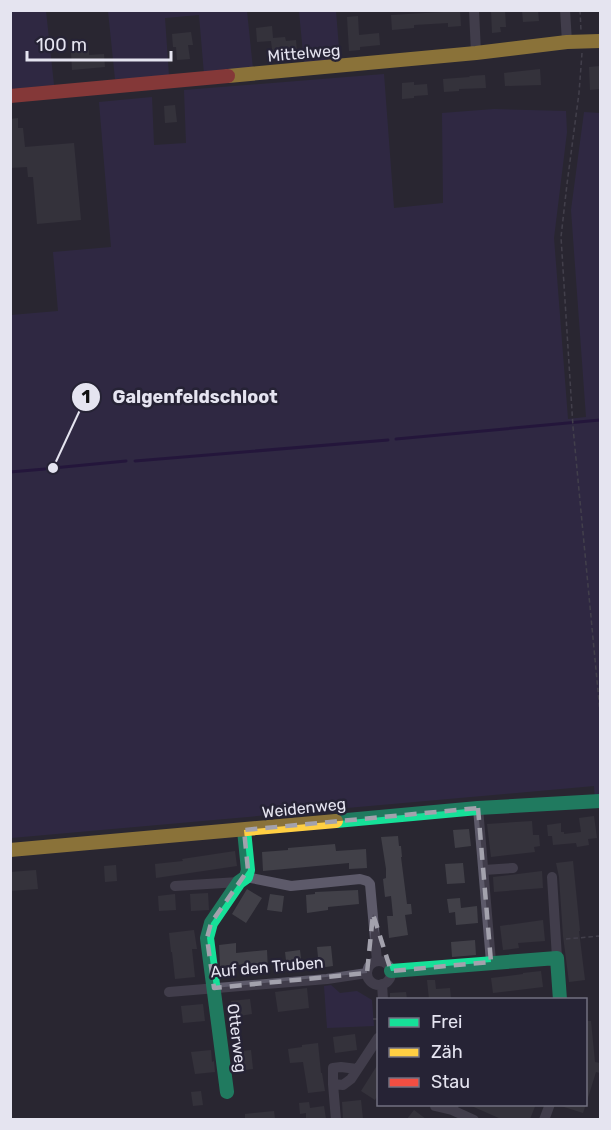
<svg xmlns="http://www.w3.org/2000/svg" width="611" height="1130" viewBox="0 0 611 1130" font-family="Rubik,sans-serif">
<rect width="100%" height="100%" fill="#292731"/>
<path fill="#352b58" d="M11,11H46L54,85L11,89Z
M108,11H247L253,69L204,74L199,15L165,18L169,76L115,79Z
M299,11H336L340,61L304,64Z
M384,74L394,208L443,203L442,113L494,109L566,111L567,132L554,238L568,419L586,417L571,210L584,112L600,113V801H595L594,786L11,838V315L58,311L53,252L111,247L99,102L152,97L154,145L186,143L184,90Z
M331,985L340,993L357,991L372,1000L374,1026L327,1028L324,986Z"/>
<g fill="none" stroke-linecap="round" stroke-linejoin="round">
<path stroke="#1d0447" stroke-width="3" d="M396,439L600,420
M135,461L388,440
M53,468L126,461
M10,472L45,469"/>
</g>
<path fill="#414048" d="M491,10H505L506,27H500L501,32L492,33Z
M522,10H538L539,21L523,22Z
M460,11L461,26L448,27V23L414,25V28L392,30L391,15Z
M358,16L359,35L379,33L380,45L360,47V50L349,51L347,17Z
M272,26L273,38L285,37L286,41L296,40L297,52L286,54V56L273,57L271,41L257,42L256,28Z
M191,32L193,45H188L190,59L177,60L176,47H173L172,34Z
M89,50V55L104,54L105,67L72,70L71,52Z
M600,66V78H599L600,89L590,90L589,67Z
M540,69L541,85L505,86L504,73Z
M485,75L486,88L459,89V91L444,92L443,79L470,77L469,76Z
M414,82V85L427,84L428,95L414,96V98L402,99V83Z
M175,105L177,122L165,123L164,106Z
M18,118V128H23L25,147L74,143L81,220L37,224L33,177H28L27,167L10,168V119Z
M594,816L597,838L588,839L589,845L577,847L576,843L553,845L552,836H548L547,825L561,823V832H564V834L581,832L579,818Z
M532,821L533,835H539L540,846L534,847L535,852L491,857L487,824Z
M469,829L471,846L455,848L453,830Z
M398,836L399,846H401L402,857H401L407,904H411L412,914L405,915L408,935L389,938L387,916H393L391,896L385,897L383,879L386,878V869L381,837Z
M335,844L336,851L366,849L367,868L349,869V863L263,871L262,852L288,850V848Z
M235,851L237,866L156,878L155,864L183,861L182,859Z
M573,861L580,931H579L585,980L569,982L563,936L559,877L556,863Z
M463,863L465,883L447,884L445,864Z
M116,865L117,881L105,882L104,866Z
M36,870L38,889L10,891V872Z
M542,871L543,888L494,892L493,877Z
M247,889L262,898L246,923L232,914Z
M358,890L359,904L328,907V910L307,913L306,895L315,894V892Z
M208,893L209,910L191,911L190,894Z
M175,894L176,910L159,911L158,896Z
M270,894L284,896L282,912L267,910Z
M460,898L461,908L477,906L478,923L456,925L455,912L449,913L447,899Z
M543,920L545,941L518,943L519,948L503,950L500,926Z
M194,930L197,949H192L195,977L175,979L172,952H171L169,933Z
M475,940L476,955L452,957L451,942Z
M236,943V953L267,950L268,970L250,971L249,964L220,966L219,945Z
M331,946L333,966L319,968L317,947Z
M300,950L302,967L287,969L285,952Z
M541,971L543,987L493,993L491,978L523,974V973Z
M427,980H435L436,989L450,988L451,999H429Z
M307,988L309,1008L278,1012L275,992Z
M406,992L407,999H390V993Z
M250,999L252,1014L233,1017L231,1001Z
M203,1004L205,1021L183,1023L181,1006Z
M585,1021H591L595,1062L600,1063V1073L596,1072L587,1101H585Z
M355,1034L357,1050L335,1053L333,1037Z
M318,1043L321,1073H322L325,1091L308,1093L303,1062L290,1063L288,1049L302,1047V1045Z
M211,1050L212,1062L214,1061L215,1072L195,1074L191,1052Z
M251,1050L253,1069L237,1071L235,1052Z
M378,1064V1095L375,1100L361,1091Z
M201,1091L203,1105L193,1106L191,1092Z
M361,1100L363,1119H343L342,1102Z
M309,1102L310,1108L324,1106L326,1119H306V1113L300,1114L299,1103Z
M467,1104H536L530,1119H501Z
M561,1104H586L583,1113L561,1106Z
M414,1110L426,1119H407Z
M274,1111L275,1119H245V1114Z"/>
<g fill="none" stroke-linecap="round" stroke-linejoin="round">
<path stroke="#605e6b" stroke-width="1.5" stroke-dasharray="4.5 3" stroke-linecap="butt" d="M580,10L581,31
M582,53L579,93L567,184L561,237L573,427L600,712
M566,939L600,936
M373,1019H378"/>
<path stroke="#5d5a6a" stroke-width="10" d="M474,10L476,53
M565,10L567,42
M478,808L491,962
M484,870L513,868
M246,877L291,886L360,879L367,881L370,884L377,961
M552,877L557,958
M175,886L239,882
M367 973a12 12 0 1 1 24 0a12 12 0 1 1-24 0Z
M382,984L383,1000
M169,992L327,979L367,973
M357,1069L341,1067L333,1068V1084L343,1085L351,1079L378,1038
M333,1084L336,1120
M454,1104L452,1110L474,1120
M435,1106L452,1110
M544,1120L550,1104"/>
<path stroke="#16e098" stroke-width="14" d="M336,821L478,808L600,801
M391,971L557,958L560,1000
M227,1092L207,938L211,923L239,882L246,877L248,870L244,830"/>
<path stroke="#ffcf43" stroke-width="14" d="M228,76L476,53L567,42L600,41
M10,850L336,821"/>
<path stroke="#f24e42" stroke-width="14" d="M10,96L228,76"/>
</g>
<path d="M0 0H611V1130H0ZM478,808L491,962L391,971L373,914L367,973L214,988L207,938L211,923L248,870L244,830Z" fill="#292731" fill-opacity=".55" fill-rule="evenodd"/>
<path fill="none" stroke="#a3a2ad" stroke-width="4.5" stroke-dasharray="12 8" stroke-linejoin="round" d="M478,808L491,962L391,971L373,914L367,973L214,988L207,938L211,923L248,870L244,830Z"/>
<g text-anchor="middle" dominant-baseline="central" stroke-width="5" stroke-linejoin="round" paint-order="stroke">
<g font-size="16" fill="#e5e4f0" stroke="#262335">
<text transform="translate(304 53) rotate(-5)">Mittelweg</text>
<text transform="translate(304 808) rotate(-6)">Weidenweg</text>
<text transform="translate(267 967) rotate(-5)">Auf den Truben</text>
<text transform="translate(237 1038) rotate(83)">Otterweg</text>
</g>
</g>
<path fill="none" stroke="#e5e4f0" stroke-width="2" d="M53 468L86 397"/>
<g fill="#e5e4f0" stroke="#262335" stroke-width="2">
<circle cx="53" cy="468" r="6"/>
<circle cx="86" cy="397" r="15"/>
</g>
<g font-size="18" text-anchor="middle" font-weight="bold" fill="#111">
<text x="86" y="403">1</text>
</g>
<g font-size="18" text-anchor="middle" font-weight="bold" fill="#e5e4f0" stroke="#262335" stroke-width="5" stroke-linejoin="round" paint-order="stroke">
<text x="195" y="403">Galgenfeldschloot</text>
</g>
<rect width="611" height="1130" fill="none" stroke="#e5e4f0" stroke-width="24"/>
<rect x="377" y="998" width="210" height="108" fill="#262335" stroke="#727080" stroke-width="1.5"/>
<rect x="389" y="1018" width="30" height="9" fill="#16e098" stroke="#727080" stroke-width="1.5"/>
<text x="431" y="1028" font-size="18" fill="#e5e4f0">Frei</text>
<rect x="389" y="1048" width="30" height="9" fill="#ffcf43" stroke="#727080" stroke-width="1.5"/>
<text x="431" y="1058" font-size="18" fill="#e5e4f0">Zäh</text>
<rect x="389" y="1078" width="30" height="9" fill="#f24e42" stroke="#727080" stroke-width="1.5"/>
<text x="431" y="1088" font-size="18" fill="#e5e4f0">Stau</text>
<path d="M27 51v9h144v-9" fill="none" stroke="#e5e4f0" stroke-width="3"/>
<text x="36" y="51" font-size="18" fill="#e5e4f0" stroke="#262335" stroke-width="4.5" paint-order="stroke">100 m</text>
</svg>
